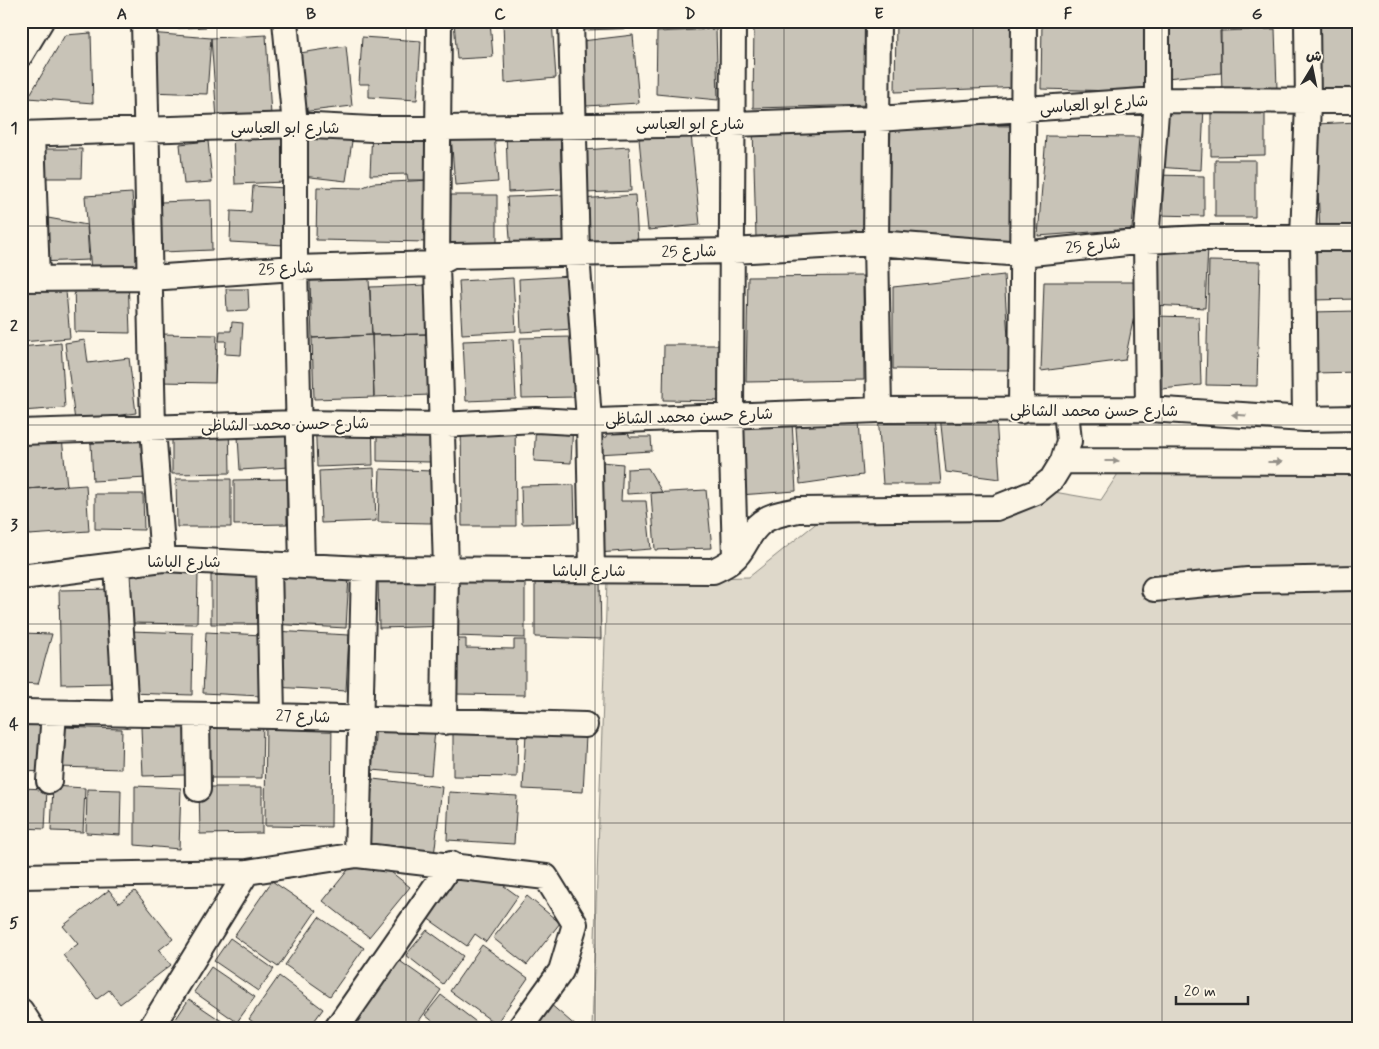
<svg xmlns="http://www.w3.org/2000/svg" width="1379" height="1049" viewBox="0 0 1379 1049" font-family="Mynerve,'Playpen Sans Arabic',sans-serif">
<rect width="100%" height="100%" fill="#fcf5e5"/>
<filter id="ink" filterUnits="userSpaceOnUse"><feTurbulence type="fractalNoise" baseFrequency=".02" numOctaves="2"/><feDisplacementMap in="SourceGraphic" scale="10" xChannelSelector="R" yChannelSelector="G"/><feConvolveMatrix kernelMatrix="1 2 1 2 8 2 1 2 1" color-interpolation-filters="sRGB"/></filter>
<g filter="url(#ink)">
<path fill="#ded8ca" stroke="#84827a" d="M1358,462V1028H592L607,580L749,577L819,521L1054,492L1101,500L1125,463Z"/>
<path fill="#c8c3b7" stroke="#2b2b2b" d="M153,21H206V27L153,29Z
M217,21H267V23L217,24Z
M296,21H350V23H296Z
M454,21H490L493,57L457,59Z
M503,21H552L556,78L505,83Z
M584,21H640V28L585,30Z
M754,21H868L871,105L753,108Z
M896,21H1015L1023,87L895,92Z
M1042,21H1151L1152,92L1041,89Z
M1165,21H1221V73L1166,78Z
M1222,21H1280V26L1222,28Z
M1318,21H1358V90H1316Z
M716,29L718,100L656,94L657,32Z
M1275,29L1277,89L1222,91L1220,31Z
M91,33L93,103L28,98L65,35Z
M149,33L211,38L207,94L148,92Z
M266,35L271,115L217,119L211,38Z
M633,35L639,103L586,106L582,41Z
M362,37L421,41L417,100L369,97V84H359Z
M346,46L352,106L302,112L300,53Z
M1265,103V155L1211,156V107Z
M1160,104L1204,107L1201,170L1156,167Z
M1358,122V230L1320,232L1315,124Z
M891,124L1014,126L1012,250H1002V240L888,237Z
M868,125L870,235L756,238L753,127Z
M310,127L354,128L346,181L302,176Z
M560,128L562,189L508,192L506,130Z
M372,129L428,133L431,180H408L407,174L370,175Z
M283,132L285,182L235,184L233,134Z
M494,132L498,182L455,185L451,135Z
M691,134L700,225L648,230L639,139Z
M1046,136L1139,137L1132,229L1038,236Z
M21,141L27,247H21Z
M208,141L212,182L184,184L180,144Z
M629,147L631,191L586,193L583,150Z
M37,149H82L81,178H40Z
M1215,160H1255V217H1215Z
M1154,175L1204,176V216L1154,215Z
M431,180L429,242L316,240L317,187L361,188L373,183Z
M253,186L286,188L284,245L230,242L231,211L251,212Z
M132,193L138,267L91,271L85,196Z
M451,195H497V253H450Z
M564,195L567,248L511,251L507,197Z
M635,195L638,243L584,247L581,199Z
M211,200L212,250L162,252L161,202Z
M37,216L87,225L89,260L38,262Z
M1157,244L1208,247L1205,308L1154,305Z
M1358,244V299L1313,300L1311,245Z
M1209,261L1260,262L1257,386L1206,385Z
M1004,275L1010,370L893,369V287Z
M571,276L574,329L521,332L519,279Z
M863,276L864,380L746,382L748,277Z
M128,277L130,333L75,332L74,279Z
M513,278L516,331L462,334L459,281Z
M65,279L70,338L21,342V282Z
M369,279L372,335L312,338L310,281Z
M1044,282H1141L1125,360L1041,371Z
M428,285L429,334L372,335L370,287Z
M226,289H248L249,310L227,311Z
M1358,311V372L1314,373L1312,312Z
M1152,316L1199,317L1201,385L1152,390Z
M232,322L243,323L241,355L225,354L226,341H219L220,331H231Z
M160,334L217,335L215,383L159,382Z
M429,334L431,395L374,397L372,335Z
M372,335L374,397L314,399L312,338Z
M574,337L575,397L522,398L520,338Z
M513,339L516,399L466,401L463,341Z
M85,340L88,363L129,358L136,413L75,421L65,343Z
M61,343L65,408L21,411V347Z
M664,345H722V401L663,400Z
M372,412L373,465L317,467L315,414Z
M377,412L432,413L431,462L377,461Z
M515,413L516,526H462L461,414Z
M878,415L935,417L941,484H883Z
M940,416L996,417L1000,479L946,472Z
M229,418L230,473L172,474V419Z
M287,418L290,467L240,470L237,420Z
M536,420L573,422L571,463L534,461Z
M144,421L147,478L93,481L90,425Z
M737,421L792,422L796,491L739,495Z
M859,421L863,475L800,484L796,427Z
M608,426H624L630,437H651L652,451L597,454L594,438L607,437Z
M62,438L67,486L26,489L22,442Z
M602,462L623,464L621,501H646L651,549L598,553L595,469Z
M374,468L376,521L321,523L319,471Z
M648,468L662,492L627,494V469Z
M380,469L432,471L431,523L378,522Z
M176,479H231V527H177Z
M287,479V524L234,525V480Z
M86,485L89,531L29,535L26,489Z
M574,485L575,523L522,524L521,486Z
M706,490L712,548L655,550L651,493Z
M95,494H143L144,530L95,529Z
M128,571L198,573L197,624L128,623Z
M273,573L349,576L346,628L271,624Z
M211,575H264L263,624H211Z
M450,575L452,626L379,628L378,576Z
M452,577L525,578V638L452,636Z
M535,577L600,579L601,639L535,637Z
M116,589L117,683L61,684L59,590Z
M130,631L193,633L192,695L128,693Z
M274,631L349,635L346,691L274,687Z
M206,632L262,635L260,696L203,693Z
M21,633L52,634L38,684L21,683Z
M454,639H466V648L514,649V640H525V695L454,694Z
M266,717L332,718L331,827L265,826Z
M201,718L263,719L262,778H200Z
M21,722H45V772L21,771Z
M184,725L186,775L143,776L141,727Z
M376,725L435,730L431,775L372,770Z
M62,727L122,729L121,769L60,767Z
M453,728L518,729L517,777L453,776Z
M526,733L586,736L583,792L523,789Z
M373,779L442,787L434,856L366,849Z
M53,786L85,788L83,832L51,831Z
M135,786L181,788L179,849L135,845Z
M199,787H262V833L200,834Z
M21,788L47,789L45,829L21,828Z
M87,789L121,790L120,835L86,833Z
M449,792L517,796L514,844L447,840Z
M372,857L410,887L369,937L323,901L352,865L363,869Z
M468,860L518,896L486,942L475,934L467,946L427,918Z
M272,881L316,911L278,967L234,936Z
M109,890L119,903L135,891L173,939L159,950L171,965L120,1004L109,990L97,999L63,955L78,944L63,926Z
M527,896L560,923L527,965L493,938Z
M319,917L364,948L330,996L285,965Z
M427,930L463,956L443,984L406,955Z
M230,938L274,969L258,991L214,961Z
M482,945L528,978L496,1024L450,991Z
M397,959L441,990L414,1028H362L353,1022Z
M211,967L255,997L237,1022L194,992Z
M279,976L323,1009L309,1028H261L249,1019Z
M441,995L484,1028H441L425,1015Z
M189,999L232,1028H170Z
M549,1003L578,1028H527Z"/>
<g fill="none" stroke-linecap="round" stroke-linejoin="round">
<defs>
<path id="minor" d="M144,21L153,428L163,559
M285,21L295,125V268L302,566
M439,21L437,264L446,569L444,722
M571,21L577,254L589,420L592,571
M733,21L731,416L735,557
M878,21L876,243L879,410
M21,54L41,21
M21,134L295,125L372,129L733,124L878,119L1157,100L1358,101
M32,134L37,279
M21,279L150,278L295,268L437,264L452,256L732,251L876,243L1022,254L1146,241L1202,238H1358
M1148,409L1146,241L1157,100V21
M1021,411L1024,21
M1305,419L1303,238L1308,103L1307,21
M21,432L298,423L442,425L536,420L573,422L879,410L1148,409L1305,419L1358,418
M1063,461L1358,462
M269,564L272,716
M117,566L126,714
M21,577L163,559L364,569L713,571C724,566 734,561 741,550C748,540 751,530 762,522C772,514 785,513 798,510L996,508L1036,492L1052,479L1063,461L1069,441L1066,410
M1154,589L1248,580L1358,578
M21,712L272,716L585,725
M197,715L198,789
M49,781L54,713
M357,855L364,569
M21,876L247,872L357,855L546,877L575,924L561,971L520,1028
M21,1011L32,1028
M151,1028L247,872
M337,1028L451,864"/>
</defs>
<use href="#minor" stroke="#2b2b2b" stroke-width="28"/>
<use href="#minor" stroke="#fcf5e5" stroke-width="24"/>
</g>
<defs><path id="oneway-solid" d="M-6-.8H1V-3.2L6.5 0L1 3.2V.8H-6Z" transform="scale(1.25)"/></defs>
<g fill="#949088">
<use href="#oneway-solid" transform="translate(1239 415) rotate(-177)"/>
<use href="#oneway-solid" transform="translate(1112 461)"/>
<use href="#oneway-solid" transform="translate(1275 462)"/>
</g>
</g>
<path fill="none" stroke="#2b2b2b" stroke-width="1" stroke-opacity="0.55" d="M217,21V1028M406,21V1028M595,21V1028M784,21V1028M973,21V1028M1162,21V1028M21,226H1358M21,425H1358M21,624H1358M21,823H1358"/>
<g text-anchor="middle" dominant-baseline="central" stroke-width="4" stroke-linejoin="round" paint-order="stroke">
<g font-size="16" fill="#2b2b2b" stroke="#fcf5e5">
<text transform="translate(1094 105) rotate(-4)">شارع ابو العباسى</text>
<text x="690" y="124">شارع ابو العباسى</text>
<text x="285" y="128">شارع ابو العباسى</text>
<text transform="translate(1093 246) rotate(-6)">شارع 25</text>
<text transform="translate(689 252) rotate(-1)">شارع 25</text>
<text transform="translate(286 269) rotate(-3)">شارع 25</text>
<text x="1094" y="411">شارع حسن محمد الشاظى</text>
<text transform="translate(689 417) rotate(-2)">شارع حسن محمد الشاظى</text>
<text transform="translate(285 425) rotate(-1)">شارع حسن محمد الشاظى</text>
<text x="184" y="562">شارع الباشا</text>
<text x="589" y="571">شارع الباشا</text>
<text transform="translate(303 717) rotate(2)">شارع 27</text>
</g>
</g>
<rect width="1379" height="1049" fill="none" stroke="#fcf5e5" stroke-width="55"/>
<g transform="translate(1312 68) rotate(10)" stroke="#fcf5e5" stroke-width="4" paint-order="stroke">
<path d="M0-4L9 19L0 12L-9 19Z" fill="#2b2b2b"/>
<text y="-8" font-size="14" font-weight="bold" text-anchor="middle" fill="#2b2b2b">ش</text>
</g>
<path d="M1176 996v8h72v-8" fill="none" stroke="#2b2b2b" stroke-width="2.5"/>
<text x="1184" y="996" font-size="15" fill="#2b2b2b" stroke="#fcf5e5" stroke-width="4" paint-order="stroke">20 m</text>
<rect x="28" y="28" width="1324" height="994" fill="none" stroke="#2b2b2b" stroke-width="2"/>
<g font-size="16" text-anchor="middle" font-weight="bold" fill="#2b2b2b">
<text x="122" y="19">A</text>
<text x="311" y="19">B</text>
<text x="500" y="19">C</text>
<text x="690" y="19">D</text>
<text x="879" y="19">E</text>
<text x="1068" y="19">F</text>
<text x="1257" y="19">G</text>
<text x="14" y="133">1</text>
<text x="14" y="331">2</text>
<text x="14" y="530">3</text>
<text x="14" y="729">4</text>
<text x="14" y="928">5</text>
</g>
</svg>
